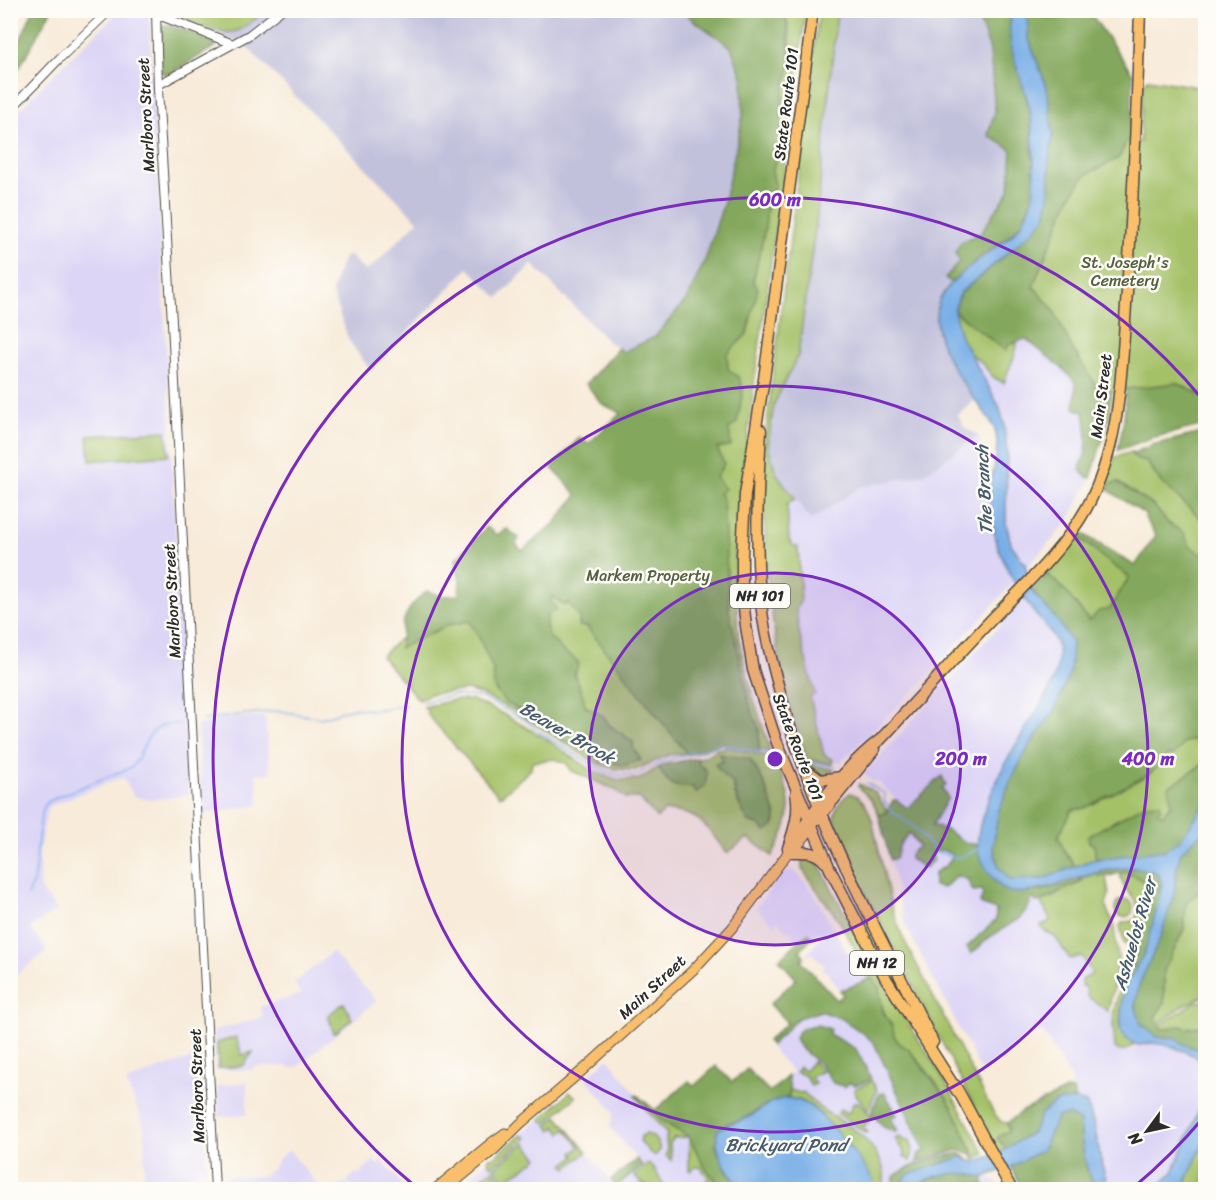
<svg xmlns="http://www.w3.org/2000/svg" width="1216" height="1200" viewBox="0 0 1216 1200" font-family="Sriracha,sans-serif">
<rect width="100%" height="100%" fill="#fdfcf7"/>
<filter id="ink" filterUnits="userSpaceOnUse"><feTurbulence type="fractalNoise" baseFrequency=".0167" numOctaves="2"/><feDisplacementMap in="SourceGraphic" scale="12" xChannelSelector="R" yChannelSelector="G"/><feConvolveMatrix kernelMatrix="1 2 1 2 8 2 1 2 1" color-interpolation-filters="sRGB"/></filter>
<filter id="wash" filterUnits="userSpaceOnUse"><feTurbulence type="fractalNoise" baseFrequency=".008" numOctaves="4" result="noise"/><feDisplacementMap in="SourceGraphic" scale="24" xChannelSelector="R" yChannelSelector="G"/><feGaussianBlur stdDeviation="1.35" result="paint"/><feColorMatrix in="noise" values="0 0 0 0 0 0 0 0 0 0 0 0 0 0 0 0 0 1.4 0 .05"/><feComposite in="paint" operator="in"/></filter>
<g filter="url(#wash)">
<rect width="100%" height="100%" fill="#f8ebd9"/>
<path fill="#dcd5f6" d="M119,11H149L189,795L149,800L134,796L124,779H117L48,807L39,850L40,889L57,910L30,928L47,951L11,979L10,120L49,79Z
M1026,339L1063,369L1076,383L1074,408L1084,412L1086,425V452L1082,460L1085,476L1091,478L1068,522L1026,568L1011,544L1006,523L1007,451L1004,424L999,406L968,352L982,363L993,377L1006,371L1014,359L1017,351V343Z
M979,436L984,472L991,490L998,547L1015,581L938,665L840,763L824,755L810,697L796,609L801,600L793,546L789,540L787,504L795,499L811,520L861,487L922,475Z
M1025,598L1053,637L1058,647V659L1051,685L1035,713L979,835L978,845H966L939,826H931L937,818L942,777L906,808L878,782H874L864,774Z
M265,716L270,773L256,774L259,805L202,814L197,725L224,719Z
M909,833L919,846L910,859L925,868L931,852L942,850L953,855L947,865L934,873L967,879L973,891L981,890L984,894L981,902L982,905L997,910L996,920L973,940L971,954L990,937L1014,923L1033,898L1044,905L1049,915L1048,932L1055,937L1070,959L1082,956L1088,966L1092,974L1086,987L1087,996L1114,1014L1113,1037L1119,1051H1130L1137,1045L1151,1043L1185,1050L1198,1057L1203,1074L1201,1105L1173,1172L1155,1190L1111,1189L1100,1163L1092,1116L1086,1103L1075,1100L1071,1078L1042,1030L1018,1043L982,1073L905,924L890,860L896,858L900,844Z
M791,870L797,873L814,894L846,951L860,958L868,980L840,990L826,971L822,970L825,966L812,953L807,957V955L823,934L817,932L812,937L808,933L798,942L778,921L774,925L756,908L781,875Z
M332,952L377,1001L298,1066L290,1068L287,1066L254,1067L253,1070H216L213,1031L263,1017L260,1007L301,994L294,983Z
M815,1001L880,1033L942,1149L997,1182L1001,1189L455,1190L483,1166L484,1163L485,1164L490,1161L489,1158H493L551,1109L616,1187L642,1165L610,1127L614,1112L586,1078L608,1058L637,1095L655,1110L689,1081L694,1086L716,1066L732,1082L747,1069L770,1092L793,1072L769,1046Z
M196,1057L201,1064L206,1162L209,1180L150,1184L148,1181L144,1182L145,1134L143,1123L126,1082L156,1070Z
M247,1082V1115L219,1117L217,1086Z
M289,1150L321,1189H221V1177L264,1176L274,1167L278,1159Z
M374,1160L378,1165L382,1161L406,1189H336L345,1182L350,1187L351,1186L347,1181L356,1173L358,1175Z"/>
<path fill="#c2c1dc" d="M173,10L684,11L692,19L731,47L742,77L743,116L724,202L706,258L687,299L655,337L623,352L609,342L532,264L498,298L468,268L371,371L349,341L332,293L336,278L344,257L350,256L365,271L376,263L418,221L247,47L224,36L181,21Z
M837,11H976L990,50L995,111L988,135L1012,150L1009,191L981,233L961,243L960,261L945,278L953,283L945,290L938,302L935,315L954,370L975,400L958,415L964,427L979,436L922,475L861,487L811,520L776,473L768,446L774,404L798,355L817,214Z"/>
<path fill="#a4c168" stroke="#68764a" stroke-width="1.5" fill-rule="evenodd" d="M173,10L266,11C257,17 248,25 239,30C224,37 183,22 173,10Z
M790,11H806L754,385L738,510L735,553L738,636L751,691L771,752L721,741L684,754L669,755L635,770L614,769L598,764L516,712L483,695L467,690L430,694L419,700L381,656L403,636L400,648L448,625L469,621L477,633L493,669L495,688L505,702L535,719L568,743L589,752L601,762L633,748V742L609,725L603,716L585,706C583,687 570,684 578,664C573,655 570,657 563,651C557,646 558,643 549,637L546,626L551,596L563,603L571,592L581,606L579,625L600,629L735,708L716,477L717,448L729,429L739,378L728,369L727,353L747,334L753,281L765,229L767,204L775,186L772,171L779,150L783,94L791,64L790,35L786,15Z
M819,11H837L817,214L798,355L774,404L768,446L776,473L795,499L787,504L789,540L793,546L798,547L801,600L796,609L800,637L815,694L810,697L824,755L833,760L832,764L812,760L813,765L834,770L826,777L810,769C804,746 794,723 788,700C767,616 762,532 764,446Z
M1148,79L1205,88V397L1177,383L1100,393L1072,348L1053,309L1033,286L1070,197L1085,175L1099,167L1127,141L1140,142L1143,85Z
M954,311L1006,351L1009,344L1017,343C1017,358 1007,369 1004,383L993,377L982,363L968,352L960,337Z
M166,431L169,455L90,461L88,436Z
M1132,452L1131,454L1138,460L1147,462L1160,481L1205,522V557L1190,546L1183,532L1168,523L1154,506L1118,482L1109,484L1108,490L1104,486L1115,457Z
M1077,537L1129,577L1110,609L1090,622L1063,588L1047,574Z
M454,700H472L501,713L543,737L593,771L617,780L640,779L662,765L704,757L717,749L726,747L774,758C793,799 796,815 772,856L748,838L727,853C706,828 702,811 665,811L657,818L639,798H626L615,790L572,771L566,763L555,759L532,762L531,769L502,795L499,796L427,714L428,712L424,707ZM719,755L750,759L764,783L776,816L759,825L749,822L736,798L733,783L724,776L716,763L723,761Z
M1205,737V763C1179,775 1181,796 1162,815C1138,801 1109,825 1089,836V842L1094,845L1096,859L1075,866L1065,852L1058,837L1072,810L1085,808L1149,774L1161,764L1167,755H1174L1185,742Z
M859,784L875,792L887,811L879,816L877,810L871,800L858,786Z
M850,793C863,796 868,808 872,820L892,909L903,938L993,1112L1001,1122L1007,1123L1009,1130L997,1138L1006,1149L1000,1153C959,1080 923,1004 885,929C868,895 842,859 835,823C832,811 841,799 850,793Z
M807,858L814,859L820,866L874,970L938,1070L985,1154L974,1158L972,1155L973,1151C963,1133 958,1114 946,1097C935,1081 922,1063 909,1050C904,1046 898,1044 895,1038C886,1019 880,999 872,978L868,980L860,958L840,922L802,869V860Z
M1118,872L1133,874L1145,882C1147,889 1145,912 1143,920C1142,926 1138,932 1137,938C1136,951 1137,954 1132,966L1136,968C1123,990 1121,1005 1120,1030L1128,1040L1135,1044C1128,1049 1122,1055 1115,1048L1113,1024L1114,1010L1127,956L1136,945L1135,939L1132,944H1124L1120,926L1122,923L1135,920C1143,907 1133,898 1125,888C1122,884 1121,878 1120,873L1106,877L1109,894L1106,905L1108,913L1113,920L1119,965L1108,1011L1087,996L1086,987L1082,986V980L1092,974L1082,956L1070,959L1055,937L1043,930L1041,926L1048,923L1050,919L1040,901L1055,896L1061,890L1072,887L1080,883L1084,878L1098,873L1099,877Z
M1205,883V996L1186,1004L1158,1024L1155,1017L1164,1003V970L1184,929L1186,901L1196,895Z
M1115 908a9 9 0 1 1 18 0a9 9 0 1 1-18 0Z
M1205,1001V1025L1187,1028L1179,1026L1162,1029L1159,1026L1195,1002Z
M344,1003L352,1019L334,1034L328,1015Z
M236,1037L242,1055L253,1052L243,1066L218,1068L217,1043Z
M813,1061L822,1071L811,1077L815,1084L811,1086L806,1076L796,1072L799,1067L805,1071Z
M872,1081L877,1090L868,1110L854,1092L856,1088Z
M790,1090L800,1093L803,1092C810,1098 816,1106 824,1111C835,1118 847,1123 857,1132C872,1144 891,1169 882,1189H875V1185C860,1163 826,1111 802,1101C798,1099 793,1099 788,1098Z
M570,1092L576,1097L545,1123L541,1119Z
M637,1095L663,1122L689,1137L704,1166L723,1189H707L703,1185L709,1178L700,1167H695L691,1171L689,1170V1137L674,1138L670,1143L671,1160L666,1156C669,1148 664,1142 667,1134L635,1096Z
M854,1102H858L872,1117L863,1127L868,1132L866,1133L838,1114L840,1109L847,1113L850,1111Z
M557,1116L587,1152L567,1168L564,1165L575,1156L573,1153L580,1147L566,1129L561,1133L556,1127L551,1130L547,1125Z
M646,1134C653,1135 659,1142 660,1150L656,1155H652L640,1141L641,1136Z
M521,1135L527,1138L492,1166L488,1162L489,1158H493Z
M900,1136L903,1141L910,1140L913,1150L910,1161L904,1156L903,1149L900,1147L895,1138Z
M1205,1139V1177L1203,1184L1205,1189L1180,1190L1186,1182Z
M525,1143L538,1158C528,1168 515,1172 505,1181L494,1168Z
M648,1163L655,1170L664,1186L661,1189L642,1184L634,1175Z
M492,1170L503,1183L495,1189H490L486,1185L482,1188L476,1182Z
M984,1184L987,1189L931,1190L937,1185Z"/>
<path fill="#83a75c" stroke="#576944" stroke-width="1.5" d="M33,10L51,11L18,70L11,92V62Z
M684,11H790L786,15L791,64L783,94L779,150L772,171L775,186L767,204L765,229L753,281L758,288L747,334L727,354L728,369L739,378L743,390L737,423L729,429L731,446L717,448L724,464L716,477L725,489L719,494L723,498L729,610L750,706L759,729V752L722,744L688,755L587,627L579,626L580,618L568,602L565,606L551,596V601L557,611L547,615L546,626L549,637C558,643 557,646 563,651C570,658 573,655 579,664L574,674C578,685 584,694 585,706L603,716L609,725L633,742V748L641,760L625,765L601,762L589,752L568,743L535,719L505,702L494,688L493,669L477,633L469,621L448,625L400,648C402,639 401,631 403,623C406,611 417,599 427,591L442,596L459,595L460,580L455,560L487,527L497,535L507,529L519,538L516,544L522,551L555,523L577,495L552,468L580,437L588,444L621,413L602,404L586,384L618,348L623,352L655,337L687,299L706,258L724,202L743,116L742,77L731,47L692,19Z
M976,11H1013L1010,19V37L1030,112L1034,180L1033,196L1022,223L1008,237L977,259L953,283L945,278L960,261L955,253L961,242L981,233L1009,191L1012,150L988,135L995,111L990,50Z
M1027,11H1089L1133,74L1131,141H1127L1119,158L1085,175L1070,197L1033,286L1053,309L1072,348L1100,392L1112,391L1109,417L1091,478L1085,476L1080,470C1081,463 1085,457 1086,451C1088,439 1086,424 1084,412L1074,408L1076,383L1063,369L1026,339L1009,344L1006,351L954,311L960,294L1033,231L1045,216L1050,191L1049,161L1053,134L1047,88L1028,37Z
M166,25L182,29L216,42V46L171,73L164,74L161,72L160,27Z
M1177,383L1205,397V425L1151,438L1118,450L1124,418L1126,389Z
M1205,432H1206L1205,522L1160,481L1147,462L1138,460L1131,454L1152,445Z
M1117,482L1154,506L1168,523L1183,532L1190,546L1205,557V737L1185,742L1174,755H1167L1161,764L1149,774L1085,808L1072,810L1058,837L1065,852L1075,866L1043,879L1010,880L999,868L993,847L998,813L1010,782L1029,746L1054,712L1072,643L1032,590L1047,574L1063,588L1089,621L1099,611L1110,609L1129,577L1098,554L1096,549L1079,538L1080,532L1135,566L1156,535L1145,518L1146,515L1108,490L1109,484Z
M719,754L750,759L764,783L776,816L774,826L766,832L759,825L749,822C741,810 736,798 733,783L724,776L715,764L723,761Z
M697,758L699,763L707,772L705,786L696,793L693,787C673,788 670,786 659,769L662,765Z
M1205,763V803L1181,839L1165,850L1096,859L1094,845L1089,842L1088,836L1146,804L1160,803L1161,809L1157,812L1162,815L1172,805L1168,787Z
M942,776L946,785L942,788L948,798L932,826C948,825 957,844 978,845V849C984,860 989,873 997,883C1014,903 1062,885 1084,878C1078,886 1071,886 1063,890C1053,894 1047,900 1036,902L1033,898L1031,899V903L1020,918L990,937L971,954L967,947L996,920V910L982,905L980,903L983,894L981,890L973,891L967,879L956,876L944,888L934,886V873L947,865L953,855L942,850L932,852L933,860L925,868L910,859V854L919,846L909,833L900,844L896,858L890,860L879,816L887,811L893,800H897L907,808Z
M1205,830V883L1196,895L1186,902L1184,929L1164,970V1003L1155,1017L1156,1022L1162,1029L1179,1026L1187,1028L1205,1025V1052L1185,1045L1174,1038L1157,1037L1141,1024L1135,1005L1139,985L1161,936L1174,895L1177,868L1181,852Z
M1147,868L1158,873C1166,897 1149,946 1136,968L1132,967L1138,951L1137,938L1144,918V901L1147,892L1145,882C1127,870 1120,871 1099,877L1098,873L1115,869Z
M808,933L812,937L800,950L804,956L801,961L837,1000L843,995L840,990L847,988L872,978L879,987L883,1012L893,1027L894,1036L898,1042L909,1050L947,1098L955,1112L973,1154L958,1150L917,1162L919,1153L925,1151L874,1043L864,1034L842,1019L821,1011L798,1018L771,1045L767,1041L787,1023L770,1004L796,979L779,959Z
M817,1025L830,1029L829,1034L856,1049L871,1078L870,1080L855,1085L849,1083L845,1087L833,1083L820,1064L800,1048L795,1038C798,1028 808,1026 817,1025Z
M716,1066L732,1082L747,1069L770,1092L788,1076V1078L790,1090L788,1098C762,1100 754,1120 727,1123L715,1144L726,1170L742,1190L723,1189L704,1166L689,1137L663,1122L637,1095L655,1110L689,1081L694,1086Z
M1066,1090H1073L1075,1100L1056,1102L1041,1114L1033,1131L1006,1149L997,1138L1009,1130L1007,1123L1023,1111Z
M885,1093L897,1115L891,1118L898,1131L894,1132L884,1127L871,1113L879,1094Z
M1069,1115L1080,1122C1082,1145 1084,1169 1097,1189H1023L1011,1167L1042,1150L1057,1117Z
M960,1153L970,1160L961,1157L907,1175L899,1189L892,1190L894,1177C906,1165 942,1157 960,1153Z
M637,1159L642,1165L616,1187L611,1180Z
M959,1173L984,1177V1184L937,1185L931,1189L918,1190C929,1175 943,1176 959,1173Z"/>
<path fill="#79afe7" stroke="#526d89" stroke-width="1.5" d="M1013,11H1027L1028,37L1047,88L1053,134L1049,161L1050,191L1045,217L1033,231L960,293L954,311L961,337L999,406L1004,424L1007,451L1006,523L1011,544L1025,564L1032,592L1058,621L1072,643L1070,672L1054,712L1029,746L1010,782L998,813L993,847L999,868L1010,880L1043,879L1092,860L1165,850L1181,839L1205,803V830L1181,852L1177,868L1174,895L1161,936L1139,985L1135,1005L1141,1024L1157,1037L1174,1038L1185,1045L1205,1052V1139L1186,1182L1180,1189H1155L1173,1172L1201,1105L1203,1075L1198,1058C1184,1050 1168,1044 1152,1043C1148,1043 1142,1045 1138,1045C1130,1044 1125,1036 1120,1030L1122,1000L1126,984L1145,952L1154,919L1162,884L1158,873C1120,858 1078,880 1041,889C1031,892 1018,895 1007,891C1000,888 992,877 987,871C984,865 979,856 978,850C973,819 1009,755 1026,728C1039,706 1061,678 1058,650C1057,634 1039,621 1031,608C1018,590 1005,567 998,547C994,534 990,509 990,496C989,474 1003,450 994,428C991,420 983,411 978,404C960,379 938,350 936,318C933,277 1003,252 1022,223C1029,211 1035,193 1034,179C1034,161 1033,128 1030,110C1024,79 1001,42 1013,11Z
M788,1098C797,1099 803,1101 810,1106C824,1115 877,1175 875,1189H742C728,1172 714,1155 717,1131C730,1121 738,1124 751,1116C766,1107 768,1100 788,1098Z
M1075,1100L1086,1103C1100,1130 1096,1162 1111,1189H1097C1084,1169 1082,1145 1080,1122L1069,1115L1057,1117L1042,1150L1011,1167L984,1177L959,1173L937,1176L924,1181L918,1189L899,1190L907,1175L961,1157L973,1162L998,1154L1033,1132L1041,1114L1056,1102Z"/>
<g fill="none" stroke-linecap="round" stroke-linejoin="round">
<path stroke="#79afe7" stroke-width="1.5" d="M423,702L454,695L481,697L525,720L538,731L594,766L616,775H636L661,762L722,744L769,754
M203,720L246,714L279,711L321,718L353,708L373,710L406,705
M813,762L835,767
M867,783L885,794L884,801L893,812L914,827L936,852L958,858L978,849
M28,896C40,874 34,832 45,804L57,797L132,767C142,756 145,733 160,727C165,724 173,724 180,724"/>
</g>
</g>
<g filter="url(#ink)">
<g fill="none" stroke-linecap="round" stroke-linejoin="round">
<defs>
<path id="minor" d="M156,10L158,89L172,322L215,1190
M156,14L233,44
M158,85L249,35L281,10
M10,110L60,58L110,10"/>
<path id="major" d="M789,853L793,852L813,826
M434,1190L491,1143L505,1133
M445,1190L495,1149L520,1124L584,1069L693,970L732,928L787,854L788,848L809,818"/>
<path id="highway" d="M813,10L764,379L745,494L742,556V591L746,626L753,670L776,740L830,869L885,977L957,1091
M761,430C758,485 755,539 760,594C763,629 772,663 781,696C815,821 876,927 933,1042
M804,768L820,780L841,777
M809,818C830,789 853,760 881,739C918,699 954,659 992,619C1025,585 1063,550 1086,509C1123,442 1121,366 1127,292C1133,198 1137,105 1140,10
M818,819L874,750
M788,848C794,830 800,813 796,794
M793,852C806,852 816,851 825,862
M955,1085L1012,1190"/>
</defs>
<use href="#minor" stroke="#4a4845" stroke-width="10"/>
<use href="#major" stroke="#4a4845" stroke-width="11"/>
<use href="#highway" stroke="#4a4845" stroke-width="13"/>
<use href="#minor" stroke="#fff" stroke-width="8"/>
<use href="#major" stroke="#f9bf6c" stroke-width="9"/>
<use href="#highway" stroke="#f9bf6c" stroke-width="10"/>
</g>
</g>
<circle cx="775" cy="759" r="186" fill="#7b2cbf" fill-opacity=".12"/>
<g fill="none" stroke="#7b2cbf" stroke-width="3">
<circle cx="775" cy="759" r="186"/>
<circle cx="775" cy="759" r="373"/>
<path d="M1203 1118A559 559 0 0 1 1134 1187M416 1187A559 559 0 1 1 1203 400"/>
</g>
<g text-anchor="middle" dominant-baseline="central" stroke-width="5" stroke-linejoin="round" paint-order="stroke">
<g fill="#fdfcf7" stroke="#6a6a68" stroke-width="1.5">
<rect x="730" y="584" width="60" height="24" rx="4.5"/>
<rect x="850" y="951" width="54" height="24" rx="4.5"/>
</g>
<g font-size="15" font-weight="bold" fill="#2b2b2b">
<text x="760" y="596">NH 101</text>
<text x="877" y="963">NH 12</text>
</g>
<g font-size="16" fill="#2b2b2b" stroke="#fdfcf7">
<text transform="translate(786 104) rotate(-83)">State Route 101</text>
<text transform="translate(146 115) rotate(-93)">Marlboro Street</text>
<text transform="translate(1101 396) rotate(-83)">Main Street</text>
<text transform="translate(172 601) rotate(-93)">Marlboro Street</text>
<text transform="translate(798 747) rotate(69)">State Route 101</text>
<text transform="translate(652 987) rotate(-43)">Main Street</text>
<text transform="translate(197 1086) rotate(-92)">Marlboro Street</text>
</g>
<g font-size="16" fill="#556040" stroke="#fdfcf7">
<text x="1125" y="262">St. Joseph's<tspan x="1125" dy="18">Cemetery</tspan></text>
<text x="648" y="575">Markem Property</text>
</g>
<g font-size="18" font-style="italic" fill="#46596d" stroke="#fdfcf7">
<text transform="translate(984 490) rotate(-93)">The Branch</text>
<text transform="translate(567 733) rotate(30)">Beaver Brook</text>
<text transform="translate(1135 934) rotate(-74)">Ashuelot River</text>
<text x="786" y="1145">Brickyard Pond</text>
</g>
</g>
<circle cx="775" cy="759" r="9" fill="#7b2cbf" stroke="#fdfcf7" stroke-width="3"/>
<g font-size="18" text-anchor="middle" font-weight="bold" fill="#7b2cbf" stroke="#fdfcf7" stroke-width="5" stroke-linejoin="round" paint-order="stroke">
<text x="775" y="206">600 m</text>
<text x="961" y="765">200 m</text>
<text x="1148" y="765">400 m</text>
</g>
<rect width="1216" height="1200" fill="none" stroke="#fdfcf7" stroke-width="36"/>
<g transform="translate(1147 1131) rotate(237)" stroke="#fdfcf7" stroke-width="4.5" paint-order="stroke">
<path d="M0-4.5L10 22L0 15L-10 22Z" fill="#2b2b2b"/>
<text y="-9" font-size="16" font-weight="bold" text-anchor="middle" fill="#2b2b2b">N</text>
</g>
</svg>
